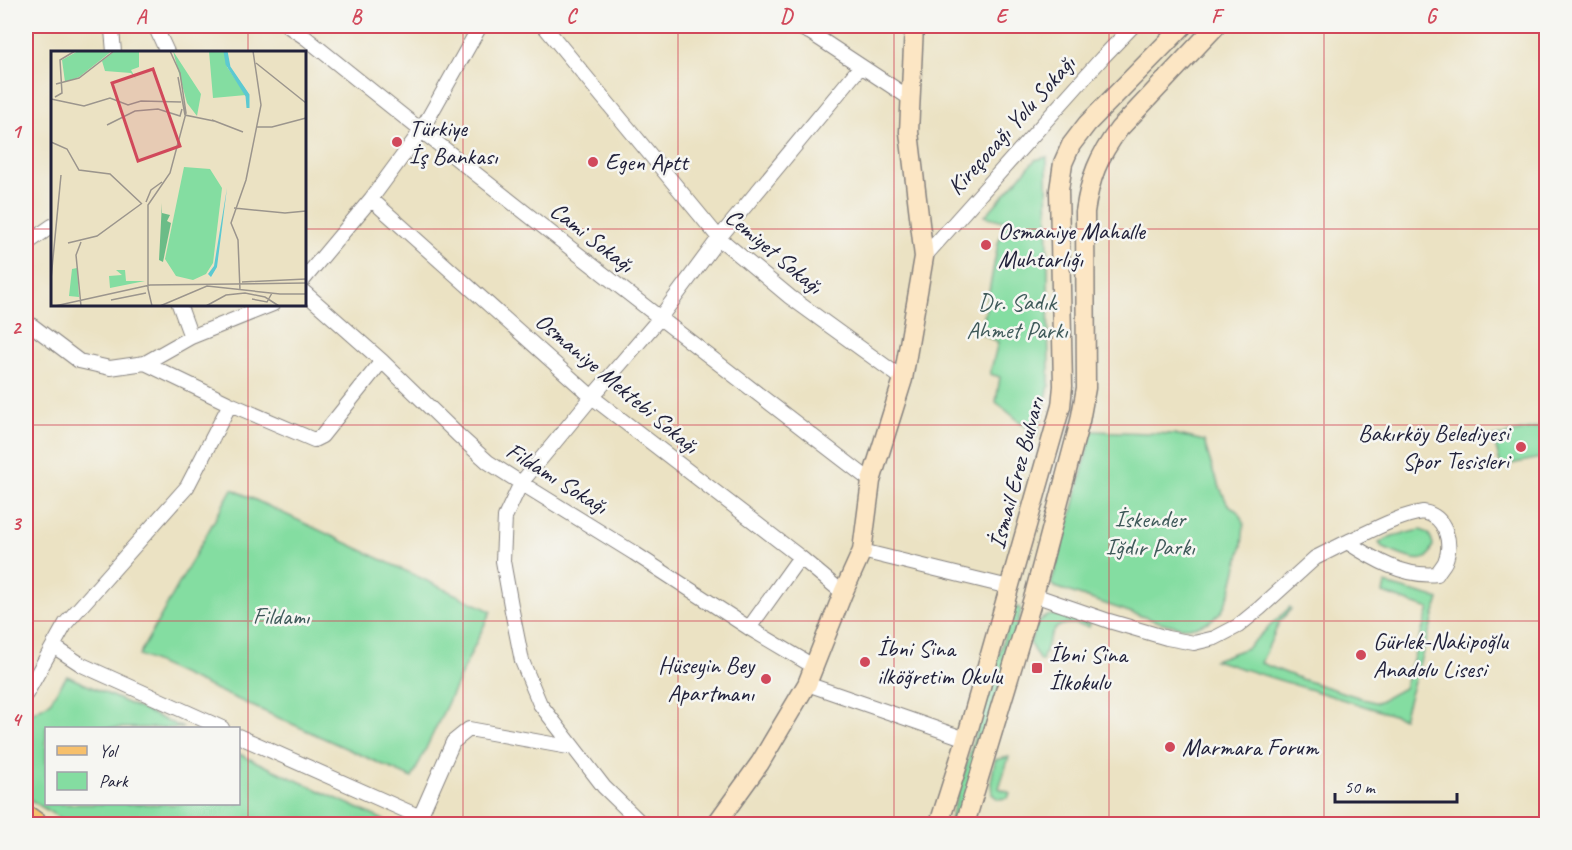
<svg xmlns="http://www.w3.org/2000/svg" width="1572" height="850" viewBox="0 0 1572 850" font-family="Caveat,sans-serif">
<rect width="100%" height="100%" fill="#f6f6f2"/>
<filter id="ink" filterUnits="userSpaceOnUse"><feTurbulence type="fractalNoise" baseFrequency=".0167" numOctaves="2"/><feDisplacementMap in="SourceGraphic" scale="12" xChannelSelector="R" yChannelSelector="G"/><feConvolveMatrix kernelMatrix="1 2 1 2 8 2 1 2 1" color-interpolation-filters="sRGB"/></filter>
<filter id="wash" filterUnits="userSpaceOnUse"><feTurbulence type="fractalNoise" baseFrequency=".008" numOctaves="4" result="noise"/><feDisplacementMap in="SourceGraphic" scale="24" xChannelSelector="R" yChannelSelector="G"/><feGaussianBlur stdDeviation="1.35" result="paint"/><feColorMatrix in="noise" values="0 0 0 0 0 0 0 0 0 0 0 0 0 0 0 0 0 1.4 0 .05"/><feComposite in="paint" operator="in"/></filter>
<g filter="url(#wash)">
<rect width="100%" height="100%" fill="#ebe2c3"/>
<path fill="#84dda1" stroke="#53806e" stroke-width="1.5" d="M1047,157L1049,386L1037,436L996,402L1000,377L990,374L998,342L981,334L998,243L1007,222L985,216L1035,160Z
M1546,426V457L1501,466L1493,437Z
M1092,431L1174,434L1204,441L1214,474L1227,503L1238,512L1244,524L1242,545L1231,590L1222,611L1210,621L1195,627H1180L1159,622L1055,587L1051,584L1071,516Z
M232,489L491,611L412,778L139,655Z
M1421,530C1430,533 1431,537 1433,545C1432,549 1430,556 1426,558C1418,564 1392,551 1383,548L1379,543L1392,536Z
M1385,584L1439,599L1403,718L1214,660L1247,648L1290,607L1291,609L1280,621L1261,663L1301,679L1377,703L1404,688L1429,609L1383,593Z
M1019,607L1021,611L959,824H949C964,774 978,724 993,674C1000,653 1005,628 1015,608Z
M1051,615H1067L1090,624L1089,627C1053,617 1051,630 1042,661H1040L1030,644C1033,631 1036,618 1051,615Z
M67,676L183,728H46V804H238L239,754L386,821L384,824H69L26,797V720L28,715L49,703Z
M1009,757L999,788L1010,793L1008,798L998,799L992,794L991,782L995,760Z"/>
</g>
<g filter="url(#ink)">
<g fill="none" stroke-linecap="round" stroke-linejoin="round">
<defs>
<path id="street" d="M109,26L112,30L114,52
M155,26L167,52
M288,26L306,38C492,189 681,335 871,481
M544,26L719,238L790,297L903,379
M796,26L811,33L911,99
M371,199L592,397L800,557L843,593
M26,244L52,226
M924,257L1102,58L1133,26
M304,279L371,199L421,131L480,26
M304,292L382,361L458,435L488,462L521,483L634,553L749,628L813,666
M179,304L191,337
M26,321L79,361L110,368L145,363L191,337L273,304
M145,363L230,404L314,440L322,436L382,361
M1423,512C1446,516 1453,543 1445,562C1443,566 1439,570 1437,574C1405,578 1373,559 1347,542C1371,531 1397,516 1423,512Z
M862,551L1009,587
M1034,595L1109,621L1167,638L1194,643L1215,638L1238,626L1260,608L1315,558L1347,542
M749,628L800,557
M53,646L82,665L222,728
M807,684L966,739
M26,694L66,623L187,487L230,404
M238,736L436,824
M420,817L453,742L469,729L574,748
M647,824L641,823L604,787L540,704L522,661L512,611L503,561L505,517L521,483L592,397L659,319L719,238L861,66"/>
<path id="secondary" d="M716,824L760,763L807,684L843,593L862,551L871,481L903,379L924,257L909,132L914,26
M939,824L966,739L1061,406L1063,386L1059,190L1063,163L1071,145L1087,124L1183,26
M965,824L1034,595L1080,421L1086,388L1085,212C1090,178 1098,157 1119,129L1216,26"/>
<path id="primary" d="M26,816L37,824"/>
</defs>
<use href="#street" stroke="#86827f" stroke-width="16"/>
<use href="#secondary" stroke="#86827f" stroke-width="21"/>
<use href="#primary" stroke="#86827f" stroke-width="24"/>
<use href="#street" stroke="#fff" stroke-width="14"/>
<use href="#secondary" stroke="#fce6c4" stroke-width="18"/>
<use href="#primary" stroke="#f7c06c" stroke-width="21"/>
</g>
</g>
<path fill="none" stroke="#d1495b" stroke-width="1.5" stroke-opacity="0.55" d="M248,26V52M463,26V824M678,26V824M894,26V824M1109,26V824M1324,26V824M26,229H52M304,229H1546M248,304V824M26,425H1546M26,621H1546"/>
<g fill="#d1495b" stroke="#f6f6f2" stroke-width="2">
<circle cx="397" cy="142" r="6"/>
<circle cx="593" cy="162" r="6"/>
<circle cx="986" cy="245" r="6"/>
<circle cx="1521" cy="447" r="6"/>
<circle cx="1361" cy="655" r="6"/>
<circle cx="865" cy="662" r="6"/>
<rect x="1031" y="662" width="12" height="12" rx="3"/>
<circle cx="766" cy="679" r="6"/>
<circle cx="1170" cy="747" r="6"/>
</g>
<g text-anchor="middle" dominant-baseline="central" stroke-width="5" stroke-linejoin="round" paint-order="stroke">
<g font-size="24" fill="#22223b" stroke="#f6f6f2">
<text transform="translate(1011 125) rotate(-48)">Kireçocağı Yolu Sokağı</text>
<text transform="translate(592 237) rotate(38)">Cami Sokağı</text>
<text transform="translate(774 251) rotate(40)">Cemiyet Sokağı</text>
<text transform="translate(617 383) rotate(40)">Osmaniye Mektebi Sokağı</text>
<text transform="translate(1016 473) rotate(-75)">İsmail Erez Bulvarı</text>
<text transform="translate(557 478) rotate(32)">Fildamı Sokağı</text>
</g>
<g font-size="24" fill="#22223b" stroke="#f6f6f2" text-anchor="start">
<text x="409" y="128">Türkiye<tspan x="409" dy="28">İş Bankası</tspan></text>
<text x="605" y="162">Egen Aptt</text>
<text x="998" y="231">Osmaniye Mahalle<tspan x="998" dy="28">Muhtarlığı</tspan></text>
<text x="1509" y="433" text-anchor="end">Bakırköy Belediyesi<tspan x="1509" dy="28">Spor Tesisleri</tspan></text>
<text x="1373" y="641">Gürlek-Nakipoğlu<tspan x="1373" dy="28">Anadolu Lisesi</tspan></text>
<text x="877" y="648">İbni Sina<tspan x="877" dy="28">ilköğretim Okulu</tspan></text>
<text x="1049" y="654">İbni Sina<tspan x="1049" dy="28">İlkokulu</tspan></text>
<text x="754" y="665" text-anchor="end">Hüseyin Bey<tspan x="754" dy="28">Apartmanı</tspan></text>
<text x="1182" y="747">Marmara Forum</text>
</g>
<g font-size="24" fill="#3f5a5a" stroke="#f6f6f2">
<text x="1017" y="302">Dr. Sadık<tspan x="1017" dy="28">Ahmet Parkı</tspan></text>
<text x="1150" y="519">İskender<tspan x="1150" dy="28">Iğdır Parkı</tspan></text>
<text x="281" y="616">Fildamı</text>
</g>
</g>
<g transform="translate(51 51)">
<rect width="255" height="255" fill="#ebe2c3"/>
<path d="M27,0H61L28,26L14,31L11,9ZM64,0H88V16L80,19L85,28L80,22L54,20L51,10ZM122,0L150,43L146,65L136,52ZM158,0H174L176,16L195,44L162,47ZM133,116L159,118L171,137L162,212L155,223L142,229L125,225L114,208ZM26,217L28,246L18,245L21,218ZM65,219H74L75,230H94L59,237L58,225L71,224Z" fill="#84dda1"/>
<path d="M111,152V162L119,164L116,170L120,172L112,211L108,209Z" fill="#6bbc87"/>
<path d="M176,137L166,216L160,226L157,223L163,215Z" fill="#5cc9d1"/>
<path fill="none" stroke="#5cc9d1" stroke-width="3" d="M174,0L176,13L196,45L197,57M175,0L178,16L197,44V57"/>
<path fill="none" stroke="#9b958d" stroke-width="1.5" d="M205,12L255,52M127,26L134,64L163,70M5,33L28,27L63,0M4,46L11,42L9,9L24,0M0,48L33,55L59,47L77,54L90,50L130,51M161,69L192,81M56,74L84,60L107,58L129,65L131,58M205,76H221L255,67M0,91L16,98L28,119L59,123L91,153M95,151L100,139L111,131M183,157L234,162L255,160M17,192L46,185L90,153M0,228L10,124M191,231L255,228M189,239L187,189L180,172L195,129L210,54L202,0M228,243H255M201,248L216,251L221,242M60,249L95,242M4,255L99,234L255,232M30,255L25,204L30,191M101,255L97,238V154L119,122L135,62L129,22L119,0M109,255L156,235L229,243M155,255L175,244L194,242L214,246L228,255"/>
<path fill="#d1495b" fill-opacity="0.15" stroke="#d1495b" stroke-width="3" d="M102,18L129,95L87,110L61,32Z"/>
<rect width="255" height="255" fill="none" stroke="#22223b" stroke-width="3"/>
</g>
<rect width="1572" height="850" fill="none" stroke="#f6f6f2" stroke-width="66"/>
<rect x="45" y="727" width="195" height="78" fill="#f6f6f2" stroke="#a1a1a9" stroke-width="1.5"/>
<rect x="57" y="746" width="30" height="9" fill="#f7c06c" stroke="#a1a1a9" stroke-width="1.5"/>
<text x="99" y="757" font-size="18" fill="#22223b">Yol</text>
<rect x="57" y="772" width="30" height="18" fill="#84dda1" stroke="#a1a1a9" stroke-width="1.5"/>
<text x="99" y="787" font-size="18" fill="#22223b">Park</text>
<path d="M1335 793v9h122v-9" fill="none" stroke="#22223b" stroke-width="3"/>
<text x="1344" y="793" font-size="18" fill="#22223b" stroke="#f6f6f2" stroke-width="4.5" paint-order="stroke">50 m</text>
<rect x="33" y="33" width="1506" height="784" fill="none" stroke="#d1495b" stroke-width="2"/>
<g font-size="20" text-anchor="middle" font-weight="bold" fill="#d1495b">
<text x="141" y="23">A</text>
<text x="356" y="23">B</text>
<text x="571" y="23">C</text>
<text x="786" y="23">D</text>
<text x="1001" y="23">E</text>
<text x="1216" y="23">F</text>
<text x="1431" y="23">G</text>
<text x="16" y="138">1</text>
<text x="16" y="334">2</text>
<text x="16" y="530">3</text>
<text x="16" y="726">4</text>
</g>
</svg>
